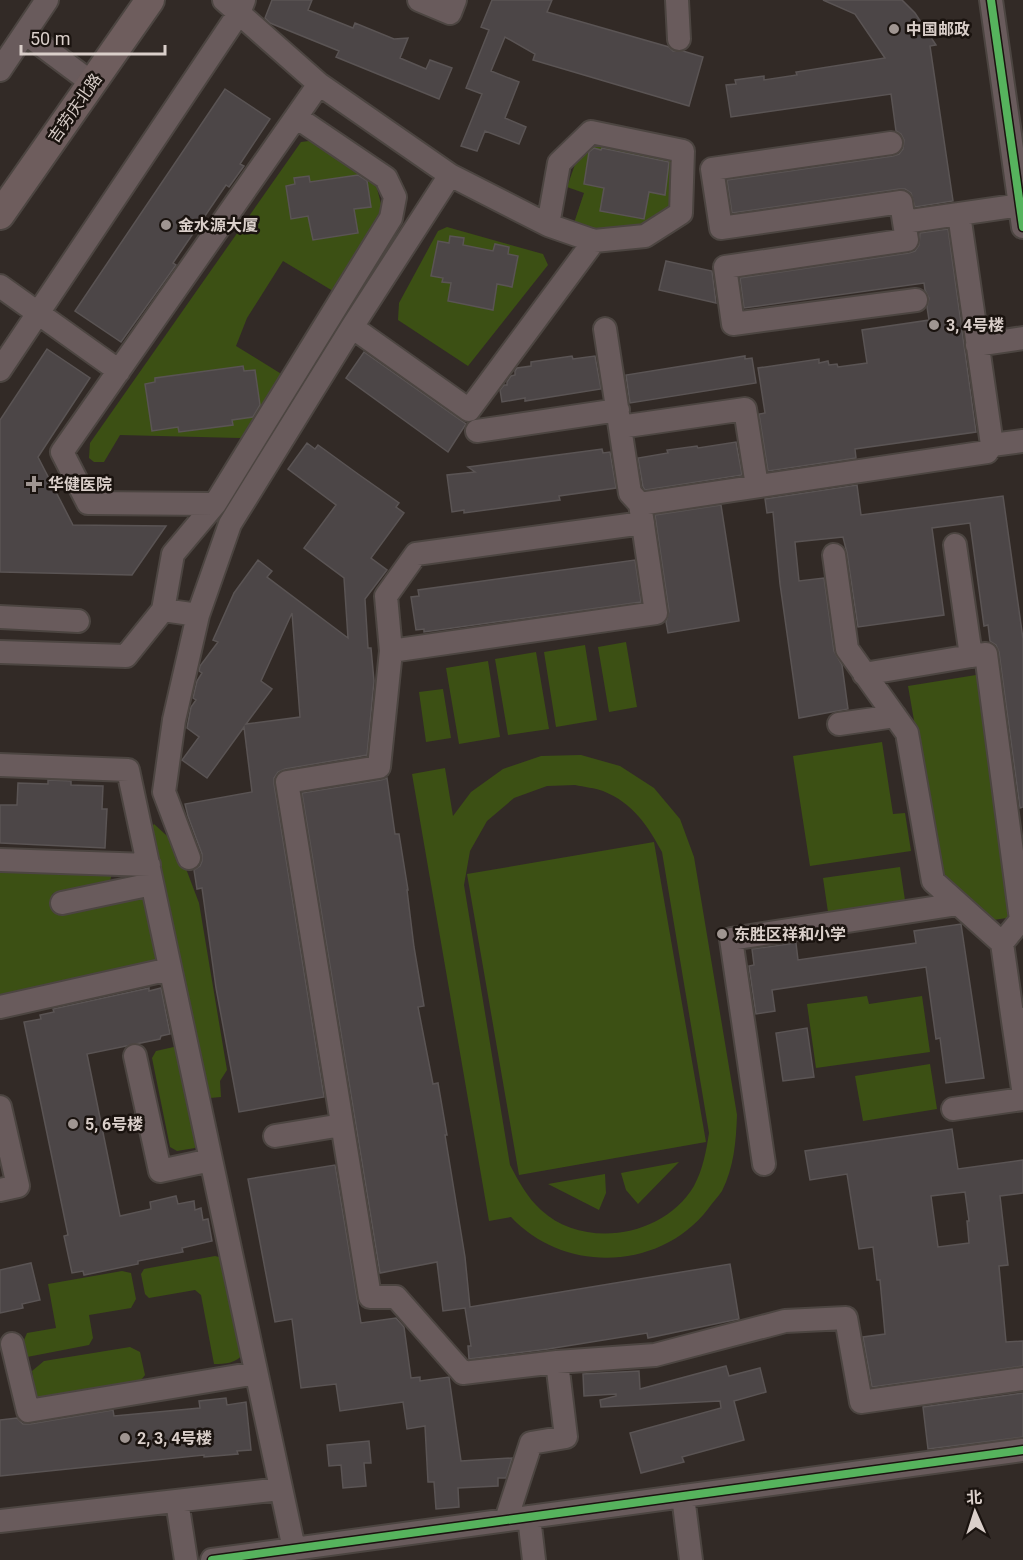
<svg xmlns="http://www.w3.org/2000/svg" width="1023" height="1560" viewBox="0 0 1023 1560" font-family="Roboto,'Noto Sans SC',sans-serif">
<rect width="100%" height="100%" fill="#322a26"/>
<path fill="#3c5014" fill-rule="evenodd" d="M317,140L374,177L384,215L333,291L283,261L247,318L236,346L283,375L249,435L240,438L120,435L104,462H94L89,458L90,443L301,142Z
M595,141L678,154L670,206L649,227L605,236L574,223L584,193L567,187L579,153Z
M447,227L543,254L548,265L468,366L398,320L399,303L438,231Z
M626,642L637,707L609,712L598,647Z
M585,645L597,720L556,727L544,652Z
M536,652L549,729L508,735L495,659Z
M488,661L500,737L459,744L446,668Z
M976,675L982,677L1013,917L987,921L941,875L908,686Z
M443,689L451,738L426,742L419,692Z
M882,742L893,814L905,813L911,851L810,866L793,756Z
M581,755L620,766L654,788L680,819L694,857L737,1115C736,1142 734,1167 722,1191C718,1197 712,1203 708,1209C660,1271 564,1274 511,1217L489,1221L412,774L445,768L453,816L471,792L503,769L541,756ZM575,785C584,787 595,788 603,791C633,803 648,826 662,852L709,1133C706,1152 703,1169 694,1186C664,1237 584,1250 541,1210C527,1197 519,1182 510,1165L464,885L470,851L487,821L514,798L547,786Z
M154,824L177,845L199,903L227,1070L220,1081L221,1097L210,1098L205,1094L149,830Z
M654,842L706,1142L519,1175L467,874Z
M0,867L113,870L110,881L52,894L55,913L141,895L147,903L157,956L152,966L0,999Z
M900,867L906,907L829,919L823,878Z
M867,996L869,1004L922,996L930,1052L816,1068L807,1004Z
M178,1046L199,1141L195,1148L177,1151L170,1147L152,1058L156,1051Z
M930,1064L937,1109L863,1121L855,1076Z
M679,1162L638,1204L626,1190L621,1173Z
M605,1174L606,1193L599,1210L548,1184Z
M215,1256L223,1258L243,1354C237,1363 225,1364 214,1364L201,1295L195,1290L149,1298L145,1294L141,1274L144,1269Z
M122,1271L131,1273L136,1299L131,1308L89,1315L93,1338L89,1345L27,1357L24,1340L27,1333L56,1328L48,1284Z
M130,1347L140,1352L145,1375L138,1384L37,1401L32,1371L44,1361Z"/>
<path fill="#4c4647" stroke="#5a5454" stroke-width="1.5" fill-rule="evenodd" d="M272,0H312L308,10L353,28L355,23L394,39L408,38L400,58L426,69L430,60L452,68L439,99L336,57L339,51L270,23L265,18Z
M492,0H552L547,12L669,47L673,51H683L703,57L689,106L533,60L535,54L505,37L491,71L519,82L505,118L526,127L519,144L485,131L477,151L461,146L482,94L466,88L489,30L481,27Z
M823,0H902L915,13L936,45L930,46L953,201L915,207L911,193L905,189H899L732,213L727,180L893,156L899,154L903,149L904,140L901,134L896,131L891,94L731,117L726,85L736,84L735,80L764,76V80L797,75L796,72L885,58L855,14Z
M225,89L270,119L240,164L244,166L229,187L226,185L173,263L176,265L121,342L75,311Z
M594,148L601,150L602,148L669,162L665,195L649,192L644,219L600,211L604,188L584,184L589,152Z
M358,175L367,181L371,207L354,209L358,233L313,240L308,216L291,219L286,186L295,184L294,178L309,176L310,182Z
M948,229L976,432L855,449L856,458L768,471L759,414L765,413L758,368L819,359V363L828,361L829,365L837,364L838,367L867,363L862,330L929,320L927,307L929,298L925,290L924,283L744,308L740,278L909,253L915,251L919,245L920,233Z
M450,236L464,238L463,245L493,251L495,244L509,247L508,254L518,256L512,287L497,284L493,310L448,301L451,283L442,282L443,278L431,276L438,241L449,243Z
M666,261L712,271L716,303L659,290Z
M47,349L90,378L38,457L73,525L166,526L132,575L0,572V420Z
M364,352L466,424L448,452L346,378Z
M572,356L573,359L595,356L601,389L525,401V398L502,402L500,390L504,385H507V382L511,376L515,375V371L517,368L531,366V362Z
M745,356V359L752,358L756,383L630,403L626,375Z
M243,366L244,371L255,370L260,405L253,417L232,420L233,425L179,432L178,427L152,431L145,384L155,382V378Z
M736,442L742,475L645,490L643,487L638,458L668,453L667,450L697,446L698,448Z
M307,443L315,449L318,445L358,474L399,503L396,507L404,513L371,558L387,570L365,599L368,648H371L374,681L367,755L285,769L278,772L274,778V784L324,1097L239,1112L216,988L202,888L197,889L194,870L200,866L202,861V854L188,816L185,804L252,792L244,727L207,778L182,760L199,737L187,728L191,707L196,700L193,698L197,681L202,673L199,671L200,666L218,642L213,640L234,593L258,560L272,571L267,577L348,638L344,578L304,548L336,505L288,469ZM292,613L300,717L246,724L272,689L261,681Z
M602,449L603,453L610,452L616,488L559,496L560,500L464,513V510L452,512L447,475L475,472L468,467Z
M857,485L861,515L1003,496L1023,639V807L1020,808L999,652L996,645L990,641L988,625L984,626L970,523L932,528L944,615L858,627L847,553L843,537L795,542L799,581L824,578L834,651L842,665L848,709L799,718L780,584L773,512L767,513L765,499Z
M721,505L739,621L668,633L666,622L669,611L655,515Z
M635,560L641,602L424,632V629L416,630L411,597L419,596L418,590Z
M387,778L395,834H399L408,890H407L414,947L424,1006L418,1007L433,1084L438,1083L447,1135H445L465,1257L470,1307L730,1264L739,1319L648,1338L647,1333L548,1349L469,1359L468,1346H471L465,1308L443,1311L437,1262L380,1273L302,793L381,780Z
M48,780L71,781V785L103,786L102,809H107L105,848L0,843V805H17L18,783L48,784Z
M961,924L984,1078L946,1083L940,1038L936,1039L926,967L772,990L775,1011L756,1014L749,966L754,965L752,949L796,943L798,960L916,943L914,931Z
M149,988V991L161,988L170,1034L161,1036L160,1039L87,1054L120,1216L151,1209L150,1202L176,1196L178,1204L194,1201L195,1210L201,1208L203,1220L208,1219L212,1241L182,1248L183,1252L138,1261V1264L84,1275L83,1271L72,1273L64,1236L68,1235L24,1022L41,1019L40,1015L54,1012L53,1009Z
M807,1028L814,1077L783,1081L776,1033Z
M952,1129L958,1169L1023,1160V1193L1000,1196L1008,1265L999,1266L1006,1342L1023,1341V1366L872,1387L863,1337L885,1334L880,1280H877L873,1247L859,1249L847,1174L810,1180L805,1151ZM965,1192L969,1221H967L969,1243L938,1247L931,1196Z
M335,1165L361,1323L396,1318L404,1327L411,1378L420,1377V1381L449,1377L461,1461L512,1458L506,1478H498V1486L458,1488L459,1507L436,1509L434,1482H428L425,1426L407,1429L403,1402L340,1411L336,1384L301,1388L292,1319L275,1322L248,1179Z
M31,1263L40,1300L22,1304L23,1308L0,1313V1270Z
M726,1366L729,1376L760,1368L766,1392L734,1401L744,1440L682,1457L684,1462L641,1473L630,1433L721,1408L720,1401L601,1407L600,1400L616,1396V1394L584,1396L583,1374L639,1371L640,1389Z
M1023,1393V1437L928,1449L923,1407Z
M226,1398L227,1405L246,1402L251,1450L237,1451L238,1454L204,1457V1455L0,1476V1420L17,1418L23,1424H30L113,1410L114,1416L200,1408L199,1401Z
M369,1441L371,1463H364L366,1486L343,1488L341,1465L329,1466L327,1445Z"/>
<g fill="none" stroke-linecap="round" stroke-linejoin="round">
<defs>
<path id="minor" d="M419,0L450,13L455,0
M677,0L679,39
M991,0L1023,227
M25,33L92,83
M0,70L47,0
M319,84L450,175L352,327L469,410L594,241L548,225L559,163L591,132L683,151L681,213L645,236L594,241
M891,143L712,169L721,228L901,202L904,222L1020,205
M450,175L548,225
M959,214L992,445L1023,441
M904,222L907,240L725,267L733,324L916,300
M0,286L119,371
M605,329L630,493L640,504
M977,345L1023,338
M0,370L239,13L244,0
M620,427L745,409L757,486
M477,431L618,410
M215,504L88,503L62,452L296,117
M955,545L971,656L986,654L1021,920L1002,943L1013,1021
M834,555L847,649L907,733L933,881L1002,943
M163,610L198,615L230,524L352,327
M0,617L78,621
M391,651L386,596L416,554L643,523
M0,652L126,656L163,610L173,554L215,504L391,218L395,197L386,178L296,117L319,84L224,0
M864,674L971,656
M839,724L895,716
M0,765L128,770L294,1549
M189,858L164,792L174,720L198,615
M0,860L149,865
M62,903L152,884
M0,1007L170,969
M1023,1019L1013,1021L1023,1089
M135,1056L160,1171L211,1160
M0,1107L18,1186L0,1190
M953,1109L1023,1099
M275,1136L342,1125
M764,1164L731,939L958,904
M12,1344L28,1411L256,1373
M557,1362L655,1355L785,1321L846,1318L861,1402L1023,1379
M683,1496L691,1560
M177,1501L186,1560
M529,1517L534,1560
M506,1520L531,1443L566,1437L557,1362L463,1373L396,1297H370L287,782L379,767L391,651L656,613L640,504L987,452L992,445
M0,1521L280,1489
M212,1560L1023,1450"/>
<path id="major" d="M0,215L150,0"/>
</defs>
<use href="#minor" stroke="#4c4541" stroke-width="26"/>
<use href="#major" stroke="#4c4541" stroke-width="32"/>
<use href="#minor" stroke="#695b5c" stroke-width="22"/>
<use href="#major" stroke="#6e5d5d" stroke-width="28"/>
<defs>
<path id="cycleway" d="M991,0L1023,227
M212,1560L1023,1450"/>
</defs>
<use href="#cycleway" stroke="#1a130f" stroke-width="11"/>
<use href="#cycleway" stroke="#56b35d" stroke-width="8"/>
</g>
<g fill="#9f9591" stroke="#1a130f" stroke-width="2">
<circle cx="894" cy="29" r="6"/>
<circle cx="166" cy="225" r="6"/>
<circle cx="934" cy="325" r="6"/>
<path d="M31 475h6v6h6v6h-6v6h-6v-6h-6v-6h6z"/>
<circle cx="722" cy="934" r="6"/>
<circle cx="73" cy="1124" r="6"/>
<circle cx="125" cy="1438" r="6"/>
</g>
<g text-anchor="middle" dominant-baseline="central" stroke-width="5" stroke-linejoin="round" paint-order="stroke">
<g font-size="16" font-weight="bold" fill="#dacfca" stroke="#1a130f" text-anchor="start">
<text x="906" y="29">中国邮政</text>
<text x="178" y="225">金水源大厦</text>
<text x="946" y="325">3, 4号楼</text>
<text x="48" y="484">华健医院</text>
<text x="734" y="934">东胜区祥和小学</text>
<text x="85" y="1124">5, 6号楼</text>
<text x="137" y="1438">2, 3, 4号楼</text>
</g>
<g font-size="16" fill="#dacfca" stroke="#1a130f">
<text transform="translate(75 108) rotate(-55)">吉劳庆北路</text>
</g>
</g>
<g transform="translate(975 1512) rotate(357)" stroke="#1a130f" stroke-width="4.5" paint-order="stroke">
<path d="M0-4.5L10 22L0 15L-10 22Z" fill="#dacfca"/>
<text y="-9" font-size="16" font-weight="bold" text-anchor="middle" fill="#dacfca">北</text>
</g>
<path d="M21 45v9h144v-9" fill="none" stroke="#dacfca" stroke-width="3"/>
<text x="30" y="45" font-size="18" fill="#dacfca" stroke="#1a130f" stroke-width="4.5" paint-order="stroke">50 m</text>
</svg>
